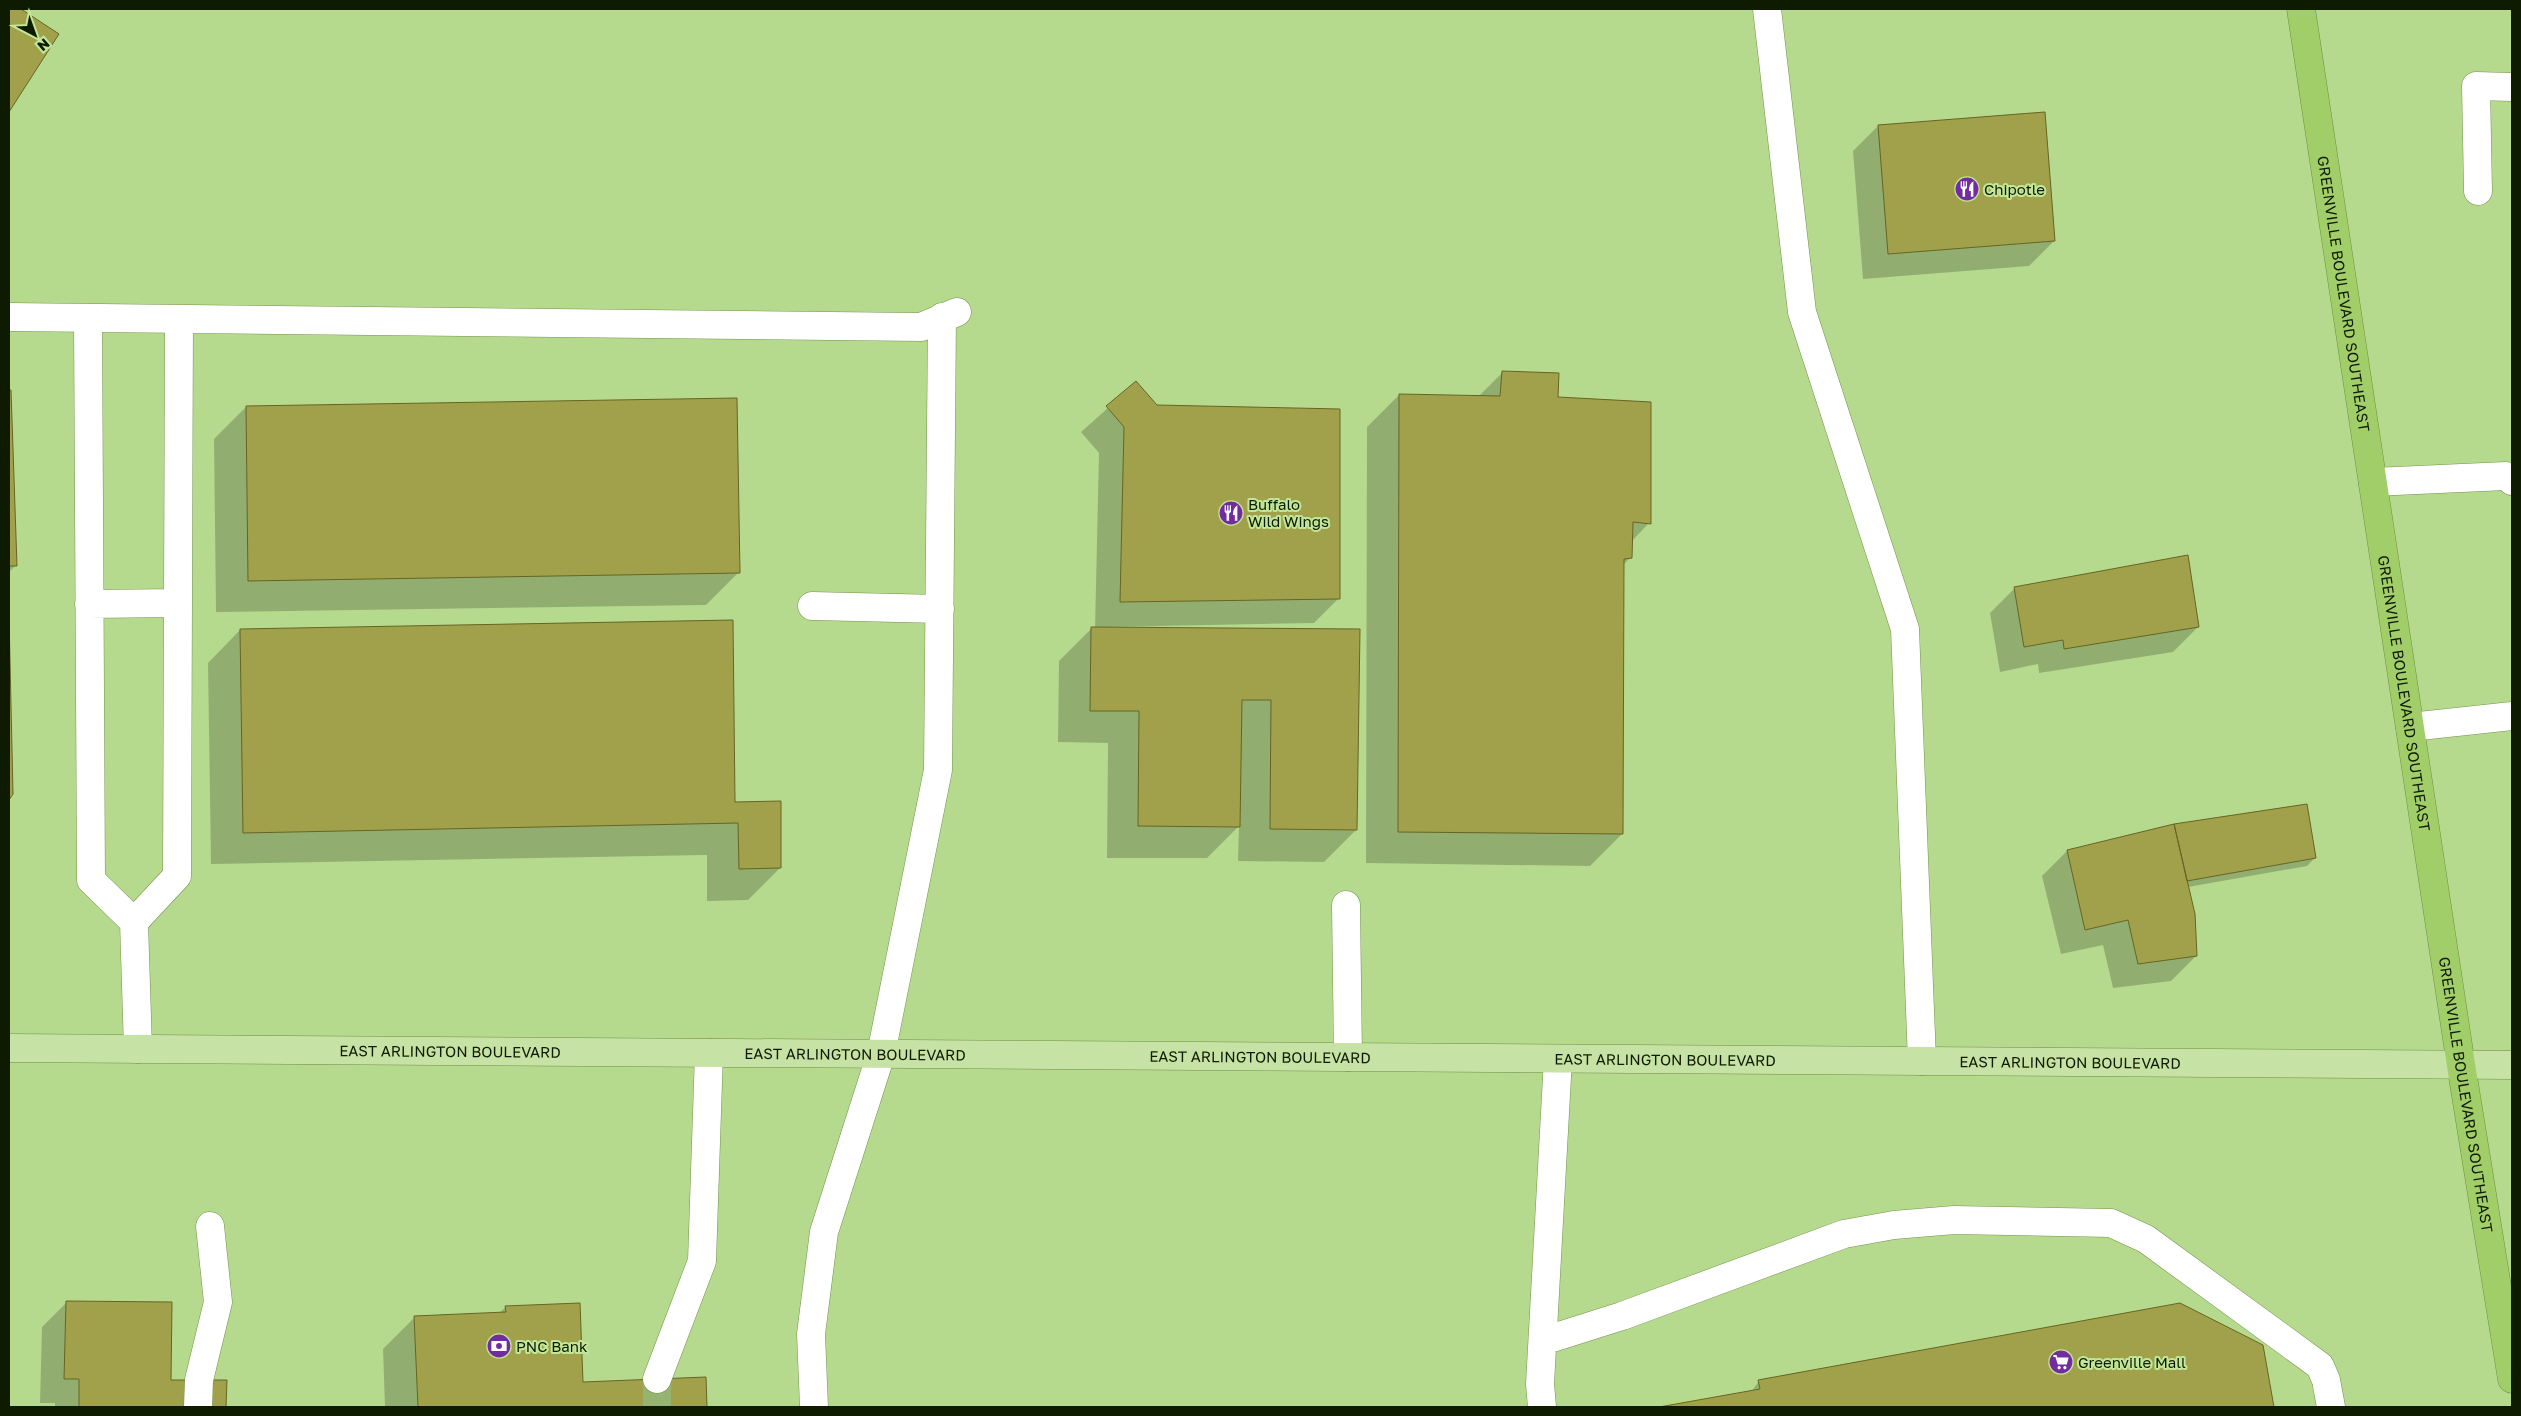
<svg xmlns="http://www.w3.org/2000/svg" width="2521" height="1416" viewBox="0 0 2521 1416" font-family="'Golos Text',sans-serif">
<rect width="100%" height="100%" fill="#b6da8d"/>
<path fill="#0003" d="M9,9H19L57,34L9,109Z
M1878,126L2054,241L2029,266L1863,279L1853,151Z
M1502,373L1557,398L1649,523L1631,542L1630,558L1622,566V834L1590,866L1366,863L1367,427L1399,395L1478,397Z
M1136,383L1339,598L1314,623L1110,627V629L1358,631L1356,830L1324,862L1238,861L1239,826L1207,858H1107L1108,743L1058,742L1059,661L1091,629H1095L1099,453L1081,432Z
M9,391L16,565L9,572Z
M246,407L738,573L706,605L216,612L214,439Z
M2015,588L2198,627L2173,652L2039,673L2038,664L2000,672L1990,613Z
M9,625L12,794L9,798Z
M240,630L734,803L780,868L748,900L707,901V855L211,864L208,663Z
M2067,851L2315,858L2307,866L2188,887L2196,956L2171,981L2113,988L2103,945L2061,954L2042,876Z
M67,1302L170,1381L225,1382V1407H55V1403H40L42,1327Z
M506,1307L582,1383L705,1378L706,1407H385L383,1349L415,1317L499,1313Z
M2262,1345L2273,1407H1666L1751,1392L1759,1381Z"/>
<path fill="#a1a14c" stroke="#666523" d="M9,9H21L59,34L9,112Z
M2045,112L2055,241L1888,254L1878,125Z
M1502,371L1559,373L1558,397L1651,402V524L1633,522L1632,558L1624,559L1623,834L1398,832L1399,394L1500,396Z
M1136,381L1157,405L1340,409V599L1120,602L1124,427L1106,406Z
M9,390H11L17,566H9Z
M737,398L740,573L248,581L246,406Z
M2188,555L2199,627L2064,649L2063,640L2024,647L2014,587Z
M9,616L13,794L9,800Z
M733,620L735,802L781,801V868L739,869L738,823L243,833L240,629Z
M1091,627L1360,629L1357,830L1270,829L1271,700H1242L1240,827L1138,826L1139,711H1090Z
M2307,804L2316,858L2187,881L2174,824Z
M2174,824L2195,914L2197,956L2138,964L2128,920L2085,930L2067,850Z
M66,1301L172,1302L171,1380H227L226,1407H79V1379H64Z
M580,1303L583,1382L706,1377L707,1407H418L414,1316L506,1312L505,1306Z
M2180,1303L2263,1345L2274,1407H1659L1760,1389L1758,1380Z"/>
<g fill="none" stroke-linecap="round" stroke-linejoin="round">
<path stroke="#95b471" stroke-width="28" stroke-dasharray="28 14" stroke-linecap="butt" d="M657,1407V1379"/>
<defs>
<path id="minor" d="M1767,9L1802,312L1905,629L1922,1061
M2478,191L2476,86L2512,87
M9,317L921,327L957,312
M88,318L91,880L134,922
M2373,482L2506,476L2512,481
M89,604L178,603
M812,606L940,609
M2410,727L2512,716
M1346,905L1348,1057
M138,1049L134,922L177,876L179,319
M1543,1341L1622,1316L1844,1234L1894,1225L1954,1220L2111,1223L2146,1239L2320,1366L2326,1380L2331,1407
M657,1379L702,1261L709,1053
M198,1407L199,1380L218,1302L210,1226
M814,1407L811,1334L824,1232L881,1054L938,770L942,317
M1542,1407L1540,1384L1558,1059"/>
<g id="major">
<path id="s1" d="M9,1048L2512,1065"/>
</g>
<g id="highway">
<path id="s2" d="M2301,9L2461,1065L2512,1379"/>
</g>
</defs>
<use href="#minor" stroke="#739349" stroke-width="29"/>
<use href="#major" stroke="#6f8f44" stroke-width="29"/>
<use href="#highway" stroke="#6f8f44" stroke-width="29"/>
<use href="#minor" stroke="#fff" stroke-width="28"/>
<use href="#major" stroke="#c7e2a5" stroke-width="28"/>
<use href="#highway" stroke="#a2ce69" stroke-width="28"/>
</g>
<defs>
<symbol id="restaurant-disc" viewBox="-11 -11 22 22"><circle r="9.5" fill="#722c9f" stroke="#c3e799"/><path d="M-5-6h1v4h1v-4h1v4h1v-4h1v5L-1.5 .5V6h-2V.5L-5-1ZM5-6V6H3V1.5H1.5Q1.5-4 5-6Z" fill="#fff"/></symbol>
<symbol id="bank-disc" viewBox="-11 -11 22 22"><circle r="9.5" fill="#722c9f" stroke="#c3e799"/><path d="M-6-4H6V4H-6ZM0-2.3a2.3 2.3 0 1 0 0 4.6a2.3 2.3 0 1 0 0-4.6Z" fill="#fff"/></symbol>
<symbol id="supermarket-disc" viewBox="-11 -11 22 22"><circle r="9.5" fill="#722c9f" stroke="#c3e799"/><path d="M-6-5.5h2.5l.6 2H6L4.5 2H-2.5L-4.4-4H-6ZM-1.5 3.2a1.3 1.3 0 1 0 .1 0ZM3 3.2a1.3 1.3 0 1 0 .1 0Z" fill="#fff"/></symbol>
</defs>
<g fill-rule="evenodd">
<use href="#restaurant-disc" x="1953" y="175" width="28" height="28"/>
<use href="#restaurant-disc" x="1217" y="499" width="28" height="28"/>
<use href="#bank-disc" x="485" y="1332" width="28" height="28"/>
<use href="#supermarket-disc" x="2047" y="1348" width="28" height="28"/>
</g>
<g text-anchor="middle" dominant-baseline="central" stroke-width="4" stroke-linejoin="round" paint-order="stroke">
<g font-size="15" fill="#0f1b00" stroke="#c3e799" text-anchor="start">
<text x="1984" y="189">Chipotle</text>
<text x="1248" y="504">Buffalo<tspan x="1248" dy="17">Wild Wings</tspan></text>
<text x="516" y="1346">PNC Bank</text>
<text x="2078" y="1362">Greenville Mall</text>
</g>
<g font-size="15" fill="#0f1b00" stroke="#c3e799">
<text stroke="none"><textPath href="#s2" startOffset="288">GREENVILLE BOULEVARD SOUTHEAST</textPath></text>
<text stroke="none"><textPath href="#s2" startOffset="692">GREENVILLE BOULEVARD SOUTHEAST</textPath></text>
<text stroke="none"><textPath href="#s1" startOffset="441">EAST ARLINGTON BOULEVARD</textPath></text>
<text stroke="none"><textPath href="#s1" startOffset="846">EAST ARLINGTON BOULEVARD</textPath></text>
<text stroke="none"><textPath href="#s1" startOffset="1251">EAST ARLINGTON BOULEVARD</textPath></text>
<text stroke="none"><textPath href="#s1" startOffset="1656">EAST ARLINGTON BOULEVARD</textPath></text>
<text stroke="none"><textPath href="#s1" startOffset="2061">EAST ARLINGTON BOULEVARD</textPath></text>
<text stroke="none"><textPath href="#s2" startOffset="1098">GREENVILLE BOULEVARD SOUTHEAST</textPath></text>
</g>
</g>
<rect width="2521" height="1416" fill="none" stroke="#0f1b00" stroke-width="20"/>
<g transform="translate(35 35) rotate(139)" stroke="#c3e799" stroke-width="4" paint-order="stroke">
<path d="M0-4L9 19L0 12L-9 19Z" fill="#0f1b00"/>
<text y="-8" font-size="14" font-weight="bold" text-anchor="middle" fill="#0f1b00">N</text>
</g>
</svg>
